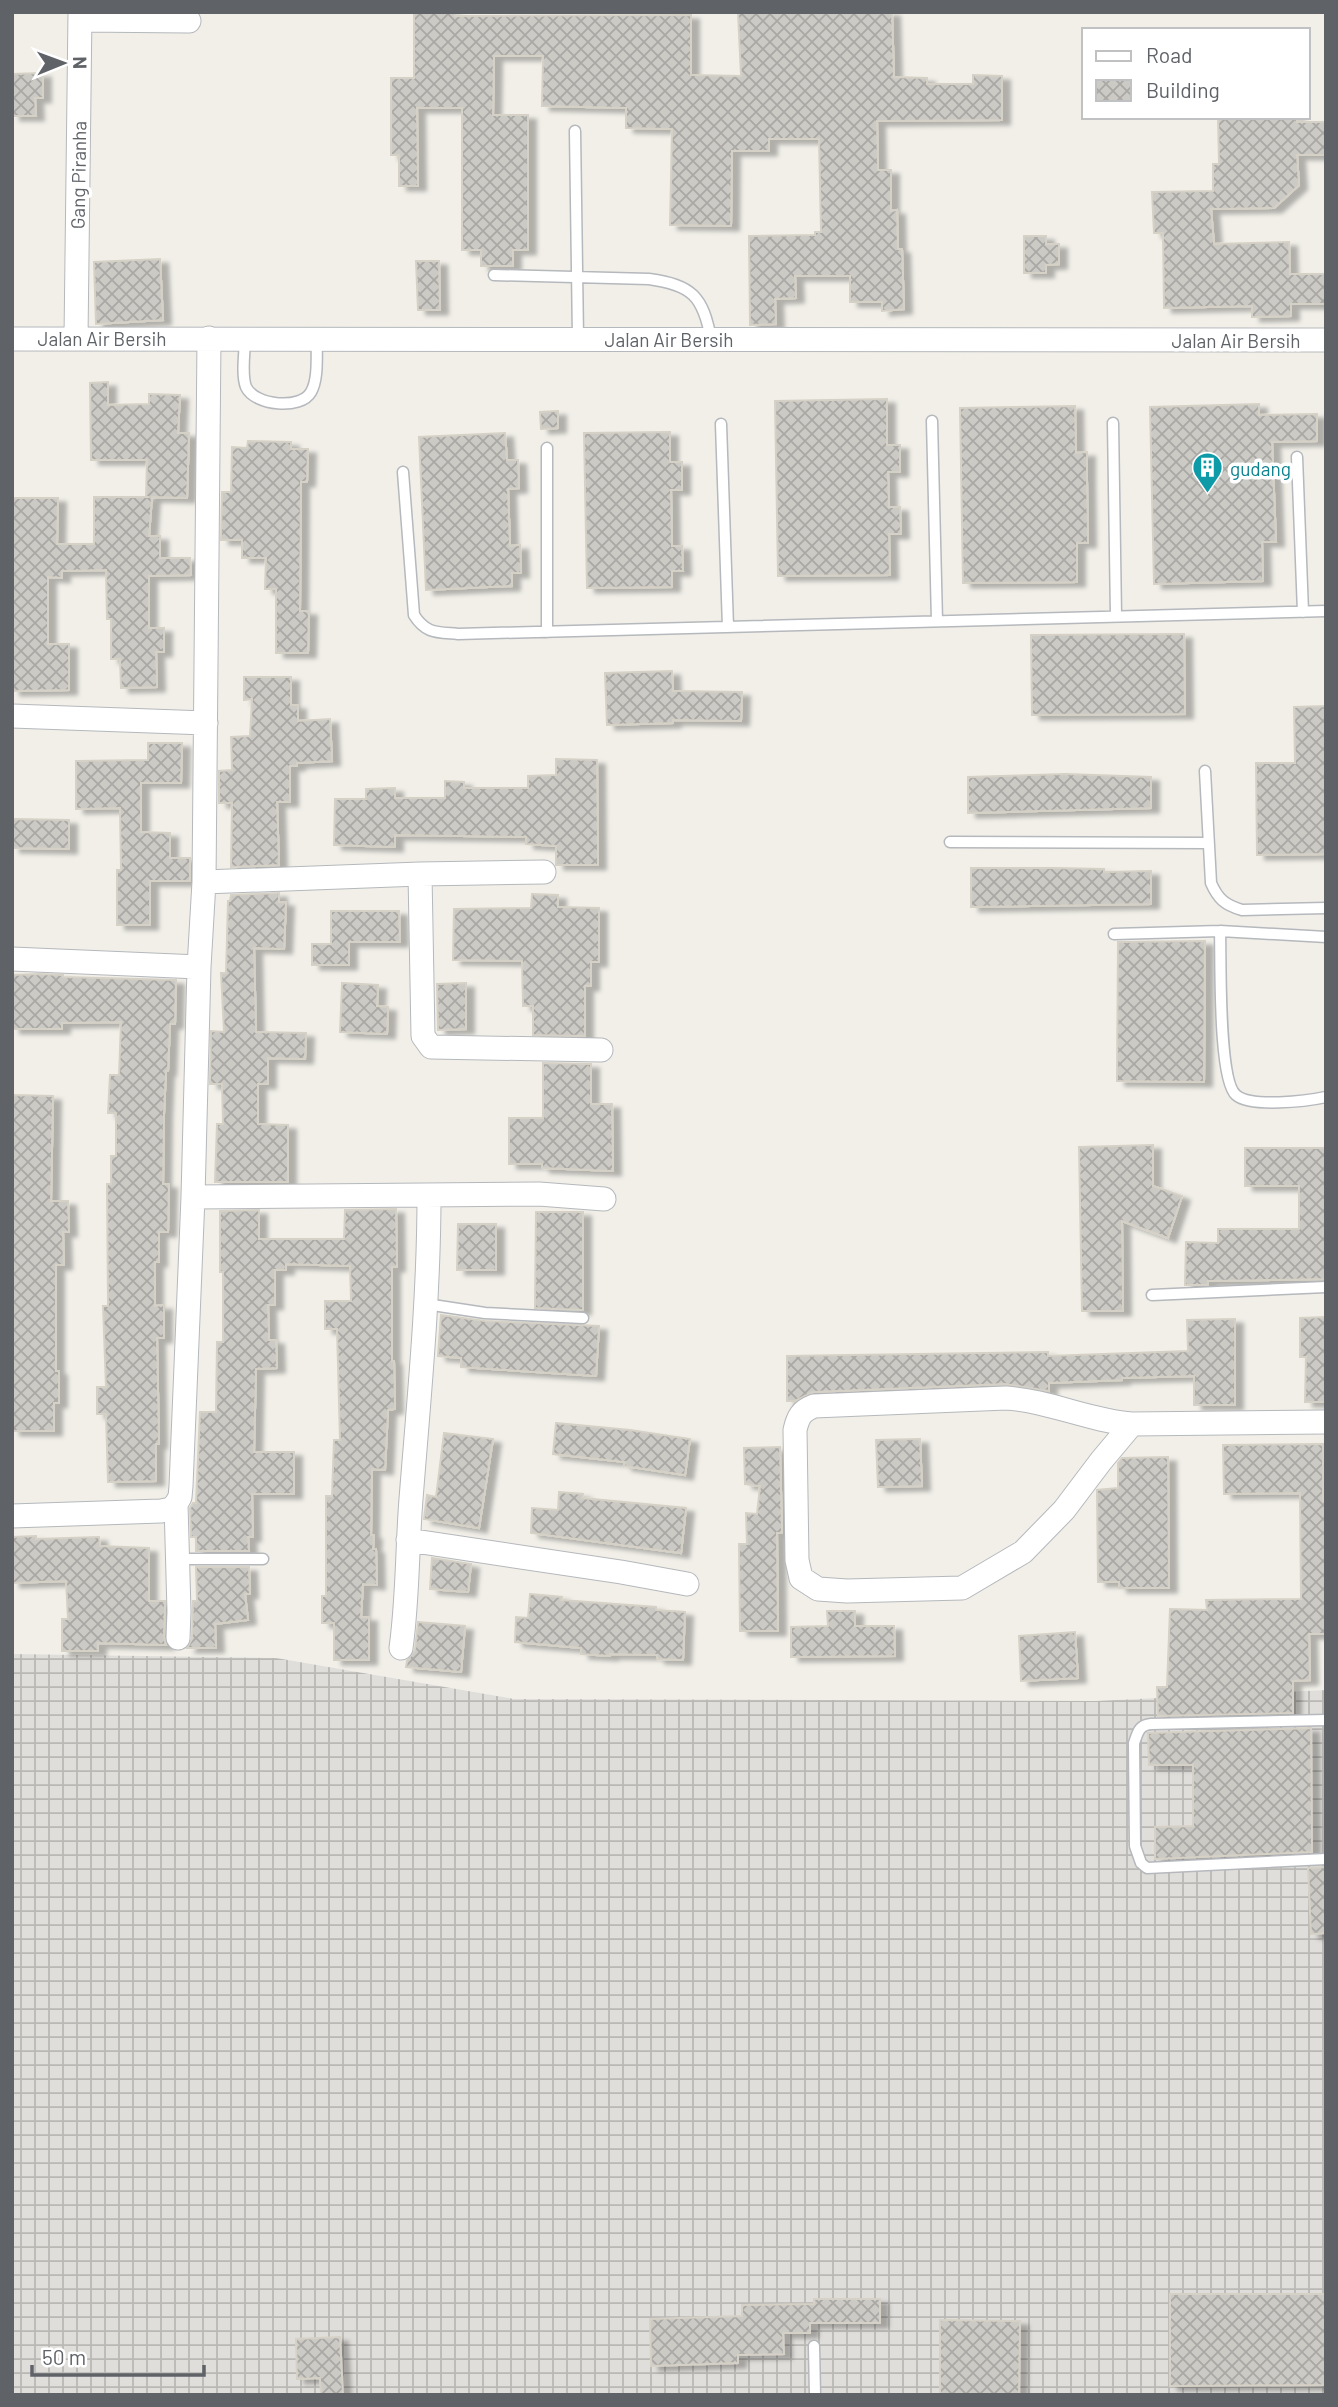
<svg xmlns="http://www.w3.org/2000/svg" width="1338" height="2407" viewBox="0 0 1338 2407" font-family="Barlow,sans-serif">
<defs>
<pattern id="industrial-grid" width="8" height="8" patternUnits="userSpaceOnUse" patternTransform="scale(1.75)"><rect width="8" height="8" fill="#e0deda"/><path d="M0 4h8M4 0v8" fill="none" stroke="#b9b8b5"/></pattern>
<pattern id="building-cross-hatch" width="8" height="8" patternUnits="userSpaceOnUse" patternTransform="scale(1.75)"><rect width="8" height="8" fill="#cccac5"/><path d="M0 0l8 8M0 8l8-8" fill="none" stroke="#a9a8a4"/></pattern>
<filter id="shadow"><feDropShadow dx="8" dy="4.5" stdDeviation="2" flood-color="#0004"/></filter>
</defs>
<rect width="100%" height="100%" fill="#f1efe8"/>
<path fill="url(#industrial-grid)" d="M12,1654L276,1658L514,1699L1096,1701L1326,1690V2395H12Z"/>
<path fill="url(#building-cross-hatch)" stroke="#d6d1c6" stroke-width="2" filter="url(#shadow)" d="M414,12H455V16L691,15V75L741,76L738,12H892L894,77L927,78V84H973V75L1002,76V120L877,121L878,170H891V211L897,210L898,249H902L904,309L882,311V302H850V276H795L796,298L775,299L776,324L750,325L749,236L815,235V232H821L819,139H769V151H732L731,226L670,225L672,129L626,128V108L542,106L543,56H494L493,115H528V250H513V266H481V250H462V108H417L418,186H399V155H391V78H414Z
M43,73V98H35L36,116H12V74Z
M1218,117H1297V122H1326V155H1297L1299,185L1274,208L1211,209L1214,244L1289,242L1290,274H1326V304H1291V316L1252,317V306L1164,308L1163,233H1154L1152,192L1213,191V164H1219Z
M1024,236H1046V244H1059V264L1046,265V273H1024Z
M160,259L163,320L96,324L94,262Z
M416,261H439L440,310H418Z
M108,382V405L149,404V394L180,395L178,433H189L187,498L152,497L149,536H160V558H190L191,575L149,576V628H164V652H156L157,687L121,688L120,659H111V619H107L106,570L62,571V578L48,577V644H69V690L12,691V498H58L57,544H94V497H149H146L147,460H91L90,383Z
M887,399V445H900V472H888L889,507H900L901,534H889L890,575L778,576L775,401Z
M1259,404V415L1317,414V441L1272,442L1276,542H1262L1263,581L1154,584L1150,407Z
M1075,406L1076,453L1087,452V481L1088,543H1077V582L963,583L960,408Z
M558,411V428L541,429L540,412Z
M670,432V462H682V490H671L672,546H682L683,571H672V587L587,588L584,433Z
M505,433L507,460H518L519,488L508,489L510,546L520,545L521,573H512V586L426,590L419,437Z
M248,441L291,442V449H308L307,482H301L300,611H309L308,653H276V589H265L266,558H242V540H221L222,492H231L232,447L247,448Z
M1184,634L1185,714L1032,715L1031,635Z
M672,671L673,691L742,692L741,721L673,720V723L607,725L605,673Z
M244,677H291V705H298V721L330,719L332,761L297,763V766H290V802H277L279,865L231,867L232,803H219V771L232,770L231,737L250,736L252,699L244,700Z
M1326,706V854L1257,855L1256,763H1295L1294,707Z
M148,743H182L181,783H141V832L170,833V858H190V881H150V925H117V870H121L120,808L76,809V761L148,760Z
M556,759L597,760L598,865H556V846L526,844V837L395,835V847L334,845L335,799H366V789L395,788V798H445V781L464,782V788H528V776L556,775Z
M1065,774L1151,777V808L968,813V777Z
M12,819L69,820V849L12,848Z
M971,868H1054L1104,869V872L1151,871V904L971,907Z
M279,893V902H286L284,949L254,948L256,1032L306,1033L305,1059L268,1058V1084H258V1124L288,1125V1182H215L217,1124H223L222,1084H210L211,1031L224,1032L221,973H226L228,901H230L231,895Z
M532,894L558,895V907L599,908V962H591V986H585V1036L533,1035V1006H523L522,961L453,960L454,909L531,908Z
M331,911H399L400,942H349V965H312V944H331Z
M1205,941L1204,1082L1117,1081L1118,942Z
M39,974L63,975V977L176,980L175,1024H170L168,1071H166L164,1114L163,1184H169L168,1232H159V1262H155V1306L164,1305V1338H157L159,1444H156V1481L108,1482L106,1414H97V1387H106L103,1306H108L107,1184H111V1156H116V1113H108L110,1075H119L121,1022L62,1023V1029H12V975Z
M342,983L378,985L377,1006L388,1007L387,1034L340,1032Z
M466,983V1029L438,1030L437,984Z
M543,1063L591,1064V1104H612L613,1171L542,1168V1164H509V1118H543Z
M12,1095L53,1096L51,1201H68L69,1232H63L64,1265H56V1371H59V1403H54V1431H12Z
M1153,1145V1186L1182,1196L1168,1238L1122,1221L1123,1311H1082L1079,1147Z
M1245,1148H1326V1279L1208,1281V1285H1185L1186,1242L1218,1243V1229H1299V1186H1245Z
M396,1209L397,1267H392V1361H394L395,1409L388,1410L385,1470L372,1469L371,1535H374L373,1549H376L377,1585L363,1584L361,1617H369V1660H334V1623H322V1596H326V1496H332L334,1440H340L337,1329H325V1301H351L350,1266L286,1264V1270H275V1305H268L269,1340H276L277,1368L256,1369L254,1452H294V1494H252L253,1537H248L249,1551H196V1537H191L190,1508L193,1503H196L200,1412H216L217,1342H223V1272H220V1211L259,1210V1239H344L345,1210Z
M536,1212H583V1310L535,1308Z
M458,1224H496V1270H457Z
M441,1315L485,1321L599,1326L596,1376L461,1367V1358L438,1356Z
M1326,1317V1402H1305L1306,1357H1300V1318Z
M1235,1319V1405H1194V1376L1122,1378V1380L1049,1383V1391L1005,1384L813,1392L795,1401H787V1356L1048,1352V1356L1188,1351L1187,1320Z
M556,1423L630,1430L690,1439L685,1475L624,1466L625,1462L553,1454Z
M444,1433L493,1439L479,1528L424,1519L427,1495L436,1497Z
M920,1439L922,1486L878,1487L876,1440Z
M1323,1444V1501H1326V1634H1309L1310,1680L1293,1681V1713L1158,1716L1157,1687H1167L1170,1609L1207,1610L1206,1600L1301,1599L1300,1493L1224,1494L1223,1445Z
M780,1447L782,1533H777L778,1631H740L739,1544H747L746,1513L757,1514L760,1486L745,1484L744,1448Z
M1168,1457L1169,1588H1119V1582H1098L1097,1490L1118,1488V1463L1122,1458Z
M559,1492L583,1494L582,1498L686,1508L681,1553L531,1533L532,1508L558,1510Z
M36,1536V1539L99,1537L100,1546L149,1548V1601H165L164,1637L166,1645L98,1643V1651H62V1619H68L66,1581L12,1583V1537Z
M432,1558L471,1564L468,1592L430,1589Z
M196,1567H249L250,1594H245L248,1620L215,1624L216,1648H187L192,1639L193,1601H197Z
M530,1594L562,1597L561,1600L656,1607V1610L685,1612L683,1660L657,1659V1655L610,1654V1656L581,1654V1648L515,1642L516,1617L528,1618Z
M827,1611H855V1626H894L895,1656L791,1657V1627L828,1626Z
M418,1622L465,1626L461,1672L406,1667L407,1661L415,1650Z
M1075,1632L1078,1678L1021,1681L1019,1636Z
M1311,1728L1312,1852L1155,1859V1827L1193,1826V1765H1149L1148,1733Z
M1326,1867V1933L1311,1934L1308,1868Z
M1170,2294H1326V2385L1170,2386Z
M814,2299H880V2323H810V2333H783L784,2354L738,2355V2363L651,2366L650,2319L742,2316V2305L814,2304Z
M940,2320L1020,2321L1019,2395H940Z
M340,2337L343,2394L321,2395L320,2378L297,2379L296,2339Z"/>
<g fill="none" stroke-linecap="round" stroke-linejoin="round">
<defs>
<path id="lane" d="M575,131L578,338
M494,275L649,279C692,285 703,296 711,339
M245,338C245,352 241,374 246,387C255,406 301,410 311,392C319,378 316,354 317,338
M932,421L937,621
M1113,423L1116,616
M721,424L728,627
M547,448V632
M1297,457L1303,612
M403,472L414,615C426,634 437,632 458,634L1326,611
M1205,771L1211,883C1218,899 1225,905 1242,910L1326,908
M950,842L1208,843
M1220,931C1221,959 1218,1080 1236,1095C1251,1108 1307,1101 1326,1097
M1114,934L1220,931L1326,937
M1152,1295L1326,1287
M426,1304L485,1313L583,1318
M177,1559H263
M1326,1720L1151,1724C1139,1725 1138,1732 1134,1743L1135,1846L1141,1863L1147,1868L1326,1859
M814,2346L815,2395"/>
<path id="street" d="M81,20L189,21
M76,338L80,12
M12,339L1326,340
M12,716L206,723
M420,874L423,1036L431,1047L601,1050
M204,882L420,874L544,872
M12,959L199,967
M193,1197L539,1194L604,1199
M1132,1424L1101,1461L1064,1510L1023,1552L962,1588L847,1591L818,1589L801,1578L797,1560L795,1430C798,1417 801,1411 814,1406L1006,1398C1050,1401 1090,1421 1132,1424L1326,1422
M12,1516L161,1511L171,1509L176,1504
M408,1540L621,1572L687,1584
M178,1638L179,1611L176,1504L180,1497L181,1486L193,1197L199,967L204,882L209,338
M401,1648C408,1598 407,1549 411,1499C419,1398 429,1297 429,1195"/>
</defs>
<use href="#lane" stroke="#b5b8bc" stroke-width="13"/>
<use href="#street" stroke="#b5b8bc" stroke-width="25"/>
<use href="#lane" stroke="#fff" stroke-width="10"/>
<use href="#street" stroke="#fff" stroke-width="23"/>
</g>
<defs>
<symbol id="building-pin" viewBox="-11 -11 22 30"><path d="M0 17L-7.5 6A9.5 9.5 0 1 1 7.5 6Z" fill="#0f9aa8" stroke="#fff"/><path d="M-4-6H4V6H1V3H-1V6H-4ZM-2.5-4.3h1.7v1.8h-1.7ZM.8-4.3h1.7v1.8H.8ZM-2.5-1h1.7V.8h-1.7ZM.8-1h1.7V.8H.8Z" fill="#fff"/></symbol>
</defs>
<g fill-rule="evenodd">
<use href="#building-pin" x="1190" y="450" width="35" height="47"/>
</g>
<g text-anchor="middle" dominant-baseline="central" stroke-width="7" stroke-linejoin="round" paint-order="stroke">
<g font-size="19" fill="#5f6368" stroke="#fff">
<text transform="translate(78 175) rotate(-89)">Gang Piranha</text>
<text x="102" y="338">Jalan Air Bersih</text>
<text x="669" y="339">Jalan Air Bersih</text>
<text x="1236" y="340">Jalan Air Bersih</text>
</g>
<g font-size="19" fill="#0d838f" stroke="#fff" text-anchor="start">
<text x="1230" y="468">gudang</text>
</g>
</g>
<rect width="1338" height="2407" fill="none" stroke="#5f6368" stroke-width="28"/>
<rect x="1082" y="28" width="228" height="91" fill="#ffffff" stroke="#bfc1c3" stroke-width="2"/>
<rect x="1096" y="51" width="35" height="10" fill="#ffffff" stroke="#bfc1c3" stroke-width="2"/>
<text x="1146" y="63" font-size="21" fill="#5f6368">Road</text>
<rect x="1096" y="80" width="35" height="21" fill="url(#building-cross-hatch)" stroke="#bfc1c3" stroke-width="2"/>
<text x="1146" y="98" font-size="21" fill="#5f6368">Building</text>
<g transform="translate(63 63) rotate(89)" stroke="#ffffff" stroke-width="5" paint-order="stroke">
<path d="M0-5L12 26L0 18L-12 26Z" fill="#5f6368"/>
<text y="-10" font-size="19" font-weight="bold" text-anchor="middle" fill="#5f6368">N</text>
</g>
<path d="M32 2365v10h172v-10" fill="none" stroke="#5f6368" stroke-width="3.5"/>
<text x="42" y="2365" font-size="21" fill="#5f6368" stroke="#ffffff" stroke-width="5" paint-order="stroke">50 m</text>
</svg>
